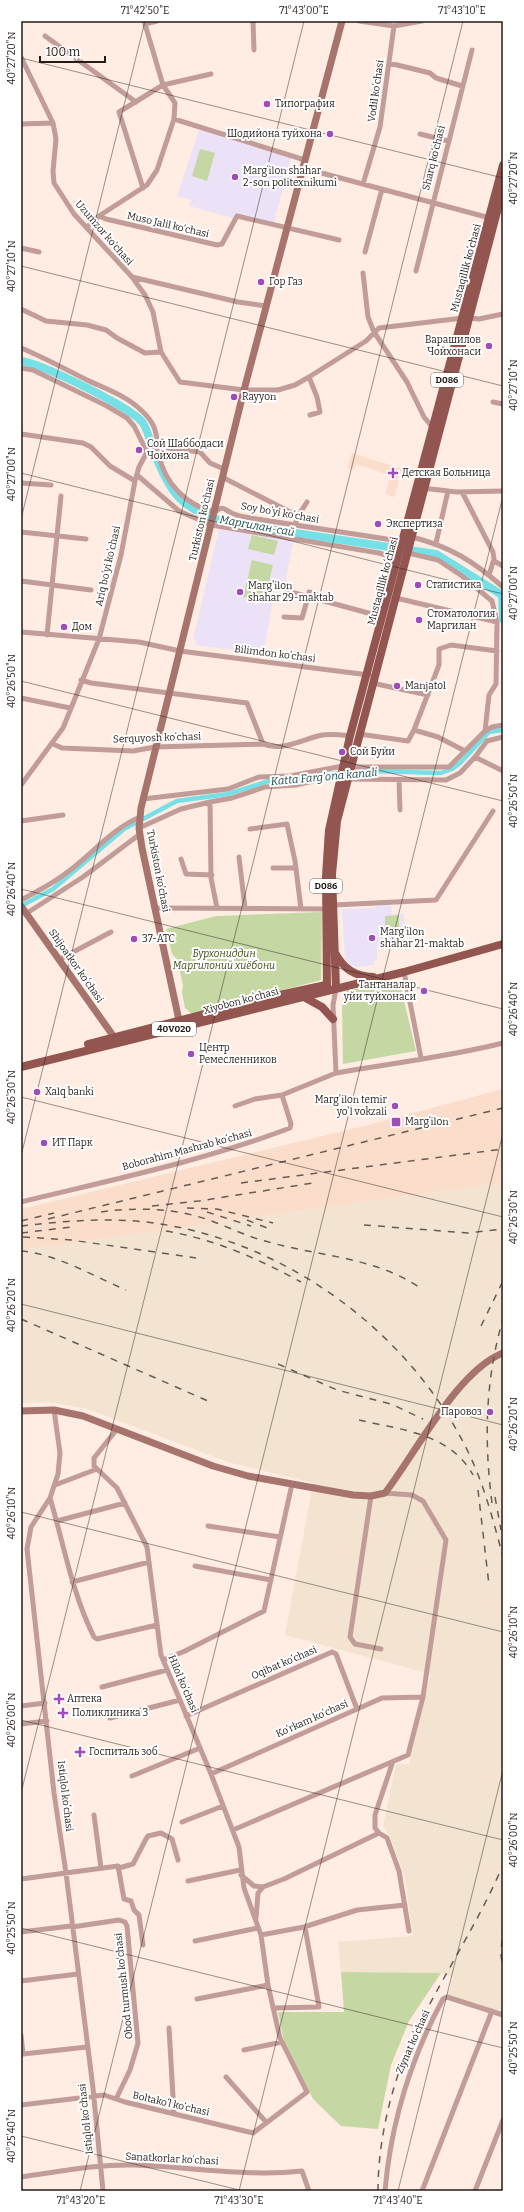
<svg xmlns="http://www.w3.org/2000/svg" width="524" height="2212" viewBox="0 0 524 2212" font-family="Bitter,serif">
<rect width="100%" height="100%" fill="#ffece2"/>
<path fill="#fbddcc" d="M352,453L403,469L397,480L399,481L394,497L385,494L390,478L394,480L395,477L356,464L354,470L347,468Z
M503,1089V1183L21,1250V1209L372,1124Z"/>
<path fill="#f3e4d1" d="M503,1183V2017L446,1999L453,1978L441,1973L341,1972L338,1942L413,1936L405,1877L390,1837L383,1826L396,1764H409L431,1674L285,1635L313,1483L228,1462L85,1408L46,1402L21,1403V1250Z"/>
<path fill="#ece2f7" d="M199,130L291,158L274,223L236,213L232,218L189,206L191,200L177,196Z
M219,529L293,541L285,585L281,584L279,590H275L263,654L195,645L197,640L193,639Z
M376,905H391L392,914H404V930L399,931V945L377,946V960L374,961L375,965L358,967L351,965L345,959L342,909L375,908Z"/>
<path fill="#c5d8a3" d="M200,149L215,153L207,181L192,176Z
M252,535L278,541L274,555L248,549Z
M252,560L273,565L264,603L243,597Z
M322,912L321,980L192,1014L185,1008L182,992L183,985L177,959L172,954L166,929L216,916Z
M399,915V937H385V916Z
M400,984L416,1051L343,1064L342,1003L347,990Z
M341,1972L441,1973L409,2021L391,2065L378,2129L341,2126L313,2099L284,2041L278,2012H344Z"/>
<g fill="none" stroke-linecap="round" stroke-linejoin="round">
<path stroke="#76e0e7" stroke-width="4.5" d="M21,906L53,889L124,829L177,801L228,794L269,781L298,780L327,774L371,771L441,773L452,769L460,763L489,732L503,730"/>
<path stroke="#76e0e7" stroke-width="8" d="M21,361C40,363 133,408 143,423C149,433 151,446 156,457C173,500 185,509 228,523L436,554L502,595L503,619"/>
<path stroke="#c19c98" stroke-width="5" d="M253,21L254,50
M359,21L394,26
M145,24L157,21
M45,36L136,102
M21,57L53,123L56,139L53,171L54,183L74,214L132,277L145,295L153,312L161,352L180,382L244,390H278L295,385L309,377L366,341L379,328L463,318
M389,63L430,73L436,78L462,86
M174,119L305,160
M21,124L53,123
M420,134L448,141
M303,168L490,218
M363,184L380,127L394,26L422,21
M143,188L119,112L163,85L211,74
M99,216L106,219L217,245L222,244L237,216L339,240
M87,227L99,216L147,185L157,170L174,119L175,103L163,85L144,21
M21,248L39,252
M365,252L382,189
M416,271L472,50
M363,273L368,317L374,332L407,382L424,417L433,428
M132,277L238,302L266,306
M21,309L46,321L87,325L106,330L117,338L145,353L161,352
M469,318L479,319L503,314
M21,348C43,357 65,369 87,380C106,389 127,396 142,411C158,426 156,435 159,455C164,483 187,506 215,512C224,504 225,511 234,514C239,516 245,517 250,518L393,540
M21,368L33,370L107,406L127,418L134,426L147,452
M309,377L317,397L320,412L310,415
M493,402L503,404
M21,434L83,443L91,447L110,466L135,481
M137,475L179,511L211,525L379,553L389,556L390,562L398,564
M222,477L298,516L295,525
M21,483L51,485
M422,488L457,492L503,491
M462,492L493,552L494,559L489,575
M298,516L307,502
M21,532L86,539
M412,537C451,547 473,561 503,587
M436,543L448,491
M408,553L438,560L462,576L492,601L497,622L496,684L489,695L485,731
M494,561L503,566
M21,581L91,590
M287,591L383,617
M309,592L322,596L321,600
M322,596L330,598
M396,598L497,622
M284,617L302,618L308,597
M21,632L139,642L180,651L369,675
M47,635L61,496
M81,680L91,683L247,703L263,744C281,752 303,739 322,735C330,734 342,735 350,736
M372,683L428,695
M21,698L70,708
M414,730L438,737L465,751
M359,734L408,741L414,730L439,665V649L451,645L497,651
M53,744L62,748L133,751L155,747L263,744
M475,757L487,741L503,737
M350,767H449L485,731L492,727L503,725
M347,779L446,780L460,773L475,757L503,771
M399,780L400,810
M21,785L63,728L99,639L121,555L135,481L139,467L147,452L159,447L200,452L210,463L224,469
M143,799L228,789L259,777L290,776L343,766
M210,802L232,798L265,787L296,785L330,777
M21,821L63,815
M139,828L181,809L210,802L211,878L217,908
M250,829L287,824L295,861L301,909
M239,857L245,908
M181,859L186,874L212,875
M273,868H296
M21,900C38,891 54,883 69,871C93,853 112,829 140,817
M334,905L436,900L493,811
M155,908L326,909
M27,913L83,877L140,834
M60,959L111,932
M404,972L421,1058
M336,989L333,1005L336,1073C392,1063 448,1057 503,1043
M235,1106L255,1099L282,1095
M21,1202C111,1180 203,1161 290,1128L291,1124L282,1095L336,1073
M54,1410L60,1453L58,1474L50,1498L31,1527L27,1549L54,1793L66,1873L93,2088L103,2191
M55,1485L97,1469
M371,1496L350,1637L355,1644L381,1649
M50,1498C64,1545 72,1593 94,1637L97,1639L157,1625
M57,1521L125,1503
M208,1526L280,1537
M195,1566L271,1580
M72,1582L149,1562
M163,1660L185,1651L264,1611L292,1484
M102,1687L167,1670
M21,1706L45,1703
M186,1716L332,1652L336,1654L357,1709
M110,1718L180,1700
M21,1724L47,1721
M392,1764L375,1815V1828L379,1833L387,1838L399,1871L409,1931
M211,1774L382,1698L423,1697
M132,1776L200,1748
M94,1815L101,1868
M182,1822L223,1806
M233,1830L408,1755L423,1697L446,1540L423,1501L412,1495L385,1493
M119,1868L133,1864L146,1839L148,1836L161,1833L172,1839L178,1860
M241,1875L254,1886L263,1887L284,1879L379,1833
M21,1879L118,1866L124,1899L131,1901L134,1910L139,1915L143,1945
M188,1881L240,1870
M256,1918L258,1893L263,1887
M72,1927L119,1920L125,1922L127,1926L138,2043L130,2070L116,2099
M21,1932L71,1926
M261,1935L304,1927L357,1910L405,1905
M195,1941L258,1928
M21,1981L78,1974
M197,1999L268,1985
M273,2008L319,2007L305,1927
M169,2028L174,2114
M21,2035L23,2054L87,2047
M244,2050L282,2042
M226,2077L266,2122
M21,2105L104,2095L125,2102L253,2133L307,2092L280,2038L268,1985L261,1935L244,1888L239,1847L211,1774L161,1655L147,1547L117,1488L94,1466V1458L117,1429
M21,2177C58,2172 96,2164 134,2165C190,2167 246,2177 302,2171L309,2191
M385,2191C391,2121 410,2060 443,1999L447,1997L503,2015
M422,2191L492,2011
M475,2191L503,2120"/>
<path stroke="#a7736d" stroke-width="7" d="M21,906L114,1037
M180,1025L142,848L139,828L141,808L244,390L342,21
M21,1411L54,1410L83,1416L213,1466L248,1476L353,1495L371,1496L385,1493C416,1453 457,1371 503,1353"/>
<path stroke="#93554f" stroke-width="8" d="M335,953C344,969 354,976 373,977
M336,989L332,874L337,821L503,189
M327,991L326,876L329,830L350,736L503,165
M302,996L322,1007L333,1019
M88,1044L275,996L326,985
M21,1067L404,972L503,944"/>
<path stroke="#675b55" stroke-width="1.5" stroke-dasharray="7 7" stroke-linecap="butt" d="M241,1183L503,1149
M152,1206L199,1201L313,1183
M187,1208L217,1209L273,1223
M101,1212C136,1207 175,1208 209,1220C228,1227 246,1236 265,1241C319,1257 376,1256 423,1290
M207,1212L251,1226
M48,1219L503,1108
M247,1220L267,1228
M21,1221L54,1213
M364,1225L468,1233L503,1229
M21,1226C65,1221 110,1217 154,1223C291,1242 420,1339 475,1467C487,1496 495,1527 503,1557
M166,1231C214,1239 259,1259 301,1282
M21,1233L71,1227
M23,1237L71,1240L196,1258
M21,1251C57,1254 93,1276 126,1290
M21,1319L208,1401
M481,1326L503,1281
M278,1364L337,1390L391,1404L423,1419
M359,1420C401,1430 450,1433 473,1475
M478,1490L489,1585
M495,1497L501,1530
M492,1503C484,1441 485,1380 503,1319
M503,1926L501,1954L503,1972
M378,2191C378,2143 390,2090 409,2046C437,1984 476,1928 503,1865"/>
</g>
<path fill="none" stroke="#231b17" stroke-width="1" stroke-opacity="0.45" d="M21,58L503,178M21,266L503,386M21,473L503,594M21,519L145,21M21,681L503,801M21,889L503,1009M21,1097L503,1217M21,1156L304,21M21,1304L503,1425M21,1512L503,1632M21,1720L503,1840M21,1793L463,21M21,1928L503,2048M21,2136L243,2191M80,2191L503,496M239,2191L503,1133M398,2191L503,1770"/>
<g fill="#9f4bb9" stroke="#fff" stroke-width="1.5">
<circle cx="267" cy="104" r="4"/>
<circle cx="330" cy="134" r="4"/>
<circle cx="235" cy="177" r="4"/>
<circle cx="261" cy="282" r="4"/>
<circle cx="489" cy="346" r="4"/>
<circle cx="234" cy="397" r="4"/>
<circle cx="139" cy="450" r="4"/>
<path d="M391 467h4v4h4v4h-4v4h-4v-4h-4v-4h4z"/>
<circle cx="378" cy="524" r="4"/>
<circle cx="418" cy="585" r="4"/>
<circle cx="240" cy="592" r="4"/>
<circle cx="419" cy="620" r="4"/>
<circle cx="64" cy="627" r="4"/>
<circle cx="397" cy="686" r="4"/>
<circle cx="342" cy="752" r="4"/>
<circle cx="372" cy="938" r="4"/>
<circle cx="134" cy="939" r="4"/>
<circle cx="424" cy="991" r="4"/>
<circle cx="191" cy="1054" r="4"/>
<circle cx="37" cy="1092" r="4"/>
<circle cx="395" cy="1106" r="4"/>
<rect x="391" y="1117" width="10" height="10" rx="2"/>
<circle cx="44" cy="1143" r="4"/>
<circle cx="490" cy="1412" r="4"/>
<path d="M57 1693h4v4h4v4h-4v4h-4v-4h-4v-4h4z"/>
<path d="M61 1707h4v4h4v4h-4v4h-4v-4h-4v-4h4z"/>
<path d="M78 1746h4v4h4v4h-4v4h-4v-4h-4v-4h4z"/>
</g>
<g text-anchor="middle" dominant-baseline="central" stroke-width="4" stroke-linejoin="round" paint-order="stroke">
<g fill="#fff" stroke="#655f5d" stroke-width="1">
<rect x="431" y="373" width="32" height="14" rx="3"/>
<rect x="310" y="879" width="32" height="14" rx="3"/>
<rect x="152" y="1022" width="44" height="14" rx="3"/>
</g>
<g font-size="9" font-weight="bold" fill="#231b17">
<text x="447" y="380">D086</text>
<text x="326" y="886">D086</text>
<text x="174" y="1029">40V020</text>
</g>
<g font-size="10" fill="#231b17" stroke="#fff">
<text transform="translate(376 91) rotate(-82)">Vodil koʻchasi</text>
<text transform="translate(434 158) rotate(-76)">Sharq koʻchasi</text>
<text transform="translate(168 225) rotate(13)">Muso Jalil ko'chasi</text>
<text transform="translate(104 233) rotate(49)">Uzumzor ko'chasi</text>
<text transform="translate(466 268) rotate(-75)">Mustaqillik koʻchasi</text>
<text transform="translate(280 513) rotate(10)">Soy boʻyi koʻchasi</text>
<text transform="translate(202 520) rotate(-77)">Turkiston ko’chasi</text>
<text transform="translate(108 566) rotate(-77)">Ariq boʻyi koʻchasi</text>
<text transform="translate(383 581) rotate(-75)">Mustaqillik koʻchasi</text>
<text transform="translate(275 654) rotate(7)">Bilimdon koʻchasi</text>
<text transform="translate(157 738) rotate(-2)">Serquyosh koʻchasi</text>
<text transform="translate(158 871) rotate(79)">Turkiston ko’chasi</text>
<text transform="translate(76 966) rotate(55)">Shijoatkor koʻchasi</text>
<text transform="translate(241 1001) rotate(-15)">Xiyobon koʻchasi</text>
<text transform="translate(187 1150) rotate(-15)">Boborahim Mashrab koʻchasi</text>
<text transform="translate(284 1663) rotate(-23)">Oqibat koʻchasi</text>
<text transform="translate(183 1684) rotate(67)">Hilol koʻchasi</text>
<text transform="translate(312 1719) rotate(-24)">Koʻrkam koʻchasi</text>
<text transform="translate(65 1796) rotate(83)">Istiqlol koʻchasi</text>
<text transform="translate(124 1986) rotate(-96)">Obod turmush ko'chasi</text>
<text transform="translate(413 2042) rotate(-66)">Ziynat koʻchasi</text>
<text transform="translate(171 2104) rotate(13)">Boltakoʻl koʻchasi</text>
<text transform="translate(86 2119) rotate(-96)">Istiqlol koʻchasi</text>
<text transform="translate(172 2159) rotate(3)">Sanatkorlar koʻchasi</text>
</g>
<g font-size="10" fill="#231b17" stroke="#fff" text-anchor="start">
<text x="275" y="104">Типография</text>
<text x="322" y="134" text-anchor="end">Шодийона туйхона</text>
<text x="243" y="171">Margʻilon shahar<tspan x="243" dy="12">2-son politexnikumi</tspan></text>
<text x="269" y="282">Гор Газ</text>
<text x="481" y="340" text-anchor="end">Варашилов<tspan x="481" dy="12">Чойхонаси</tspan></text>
<text x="242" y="397">Rayyon</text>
<text x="147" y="444">Сой Шаббодаси<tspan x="147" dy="12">Чойхона</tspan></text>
<text x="402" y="473">Детская Больница</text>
<text x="386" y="524">Экспертиза</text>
<text x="426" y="585">Статистика</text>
<text x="248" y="586">Marg'ilon<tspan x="248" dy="12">shahar 29-maktab</tspan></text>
<text x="427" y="614">Стоматология<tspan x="427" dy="12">Маргилан</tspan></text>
<text x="72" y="627">Дом</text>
<text x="405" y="686">Manjatol</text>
<text x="350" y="752">Сой Буйи</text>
<text x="380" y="932">Marg'ilon<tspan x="380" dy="12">shahar 21-maktab</tspan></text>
<text x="142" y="939">37-АТС</text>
<text x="416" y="985" text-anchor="end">Тантаналар<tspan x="416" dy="12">уйи туйхонаси</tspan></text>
<text x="199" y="1048">Центр<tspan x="199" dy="12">Ремесленников</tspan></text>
<text x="45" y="1092">Xalq banki</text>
<text x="387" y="1100" text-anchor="end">Marg'ilon temir<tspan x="387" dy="12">yo'l vokzali</tspan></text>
<text x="405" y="1122">Margʻilon</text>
<text x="52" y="1143">ИТ Парк</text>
<text x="482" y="1412" text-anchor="end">Паровоз</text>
<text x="67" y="1699">Аптека</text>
<text x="72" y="1713">Поликлиника 3</text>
<text x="89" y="1752">Госпиталь зоб</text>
</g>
<g font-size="10" font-style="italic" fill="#404f1b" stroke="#fff">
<text x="224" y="954">Бурхониддин<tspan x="224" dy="12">Маргилоний хиёбони</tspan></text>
</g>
<g font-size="11" font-style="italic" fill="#0d3f42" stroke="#fff">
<text transform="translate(257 526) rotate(10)">Маргилан-сай</text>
<text transform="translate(324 777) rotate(-5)">Katta Farg'ona kanali</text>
</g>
</g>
<rect width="524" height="2212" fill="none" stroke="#ffffff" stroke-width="44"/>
<path d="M40 56v6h65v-6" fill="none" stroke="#231b17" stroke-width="2"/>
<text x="46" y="56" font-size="12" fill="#231b17" stroke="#ffffff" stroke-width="3" paint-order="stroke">100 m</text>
<rect x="22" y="22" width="480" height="2168" fill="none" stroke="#231b17" stroke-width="1.5"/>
<g font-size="10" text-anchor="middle" fill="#231b17">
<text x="145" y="14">71°42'50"E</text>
<text x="304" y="14">71°43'00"E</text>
<text x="462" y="14">71°43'10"E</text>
<text transform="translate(11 58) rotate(-90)" y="4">40°27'20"N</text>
<text transform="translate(513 178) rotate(-90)" y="4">40°27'20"N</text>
<text transform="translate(11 266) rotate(-90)" y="4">40°27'10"N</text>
<text transform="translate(513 385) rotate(-90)" y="4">40°27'10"N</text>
<text transform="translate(11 474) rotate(-90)" y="4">40°27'00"N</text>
<text transform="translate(513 593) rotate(-90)" y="4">40°27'00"N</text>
<text transform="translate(11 681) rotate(-90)" y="4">40°26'50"N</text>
<text transform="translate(513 801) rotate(-90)" y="4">40°26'50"N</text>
<text transform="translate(11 889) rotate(-90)" y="4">40°26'40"N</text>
<text transform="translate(513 1009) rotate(-90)" y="4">40°26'40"N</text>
<text transform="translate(11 1097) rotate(-90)" y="4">40°26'30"N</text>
<text transform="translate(513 1217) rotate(-90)" y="4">40°26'30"N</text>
<text transform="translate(11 1305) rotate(-90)" y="4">40°26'20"N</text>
<text transform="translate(513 1424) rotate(-90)" y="4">40°26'20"N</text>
<text transform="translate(11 1513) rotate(-90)" y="4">40°26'10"N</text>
<text transform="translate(513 1632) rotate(-90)" y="4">40°26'10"N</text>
<text transform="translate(11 1720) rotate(-90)" y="4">40°26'00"N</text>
<text transform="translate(513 1840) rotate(-90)" y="4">40°26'00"N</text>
<text transform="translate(11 1928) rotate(-90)" y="4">40°25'50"N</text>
<text transform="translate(513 2048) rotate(-90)" y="4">40°25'50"N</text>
<text transform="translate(11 2136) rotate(-90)" y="4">40°25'40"N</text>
<text x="81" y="2204">71°43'20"E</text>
<text x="239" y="2204">71°43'30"E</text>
<text x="398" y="2204">71°43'40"E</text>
</g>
</svg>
